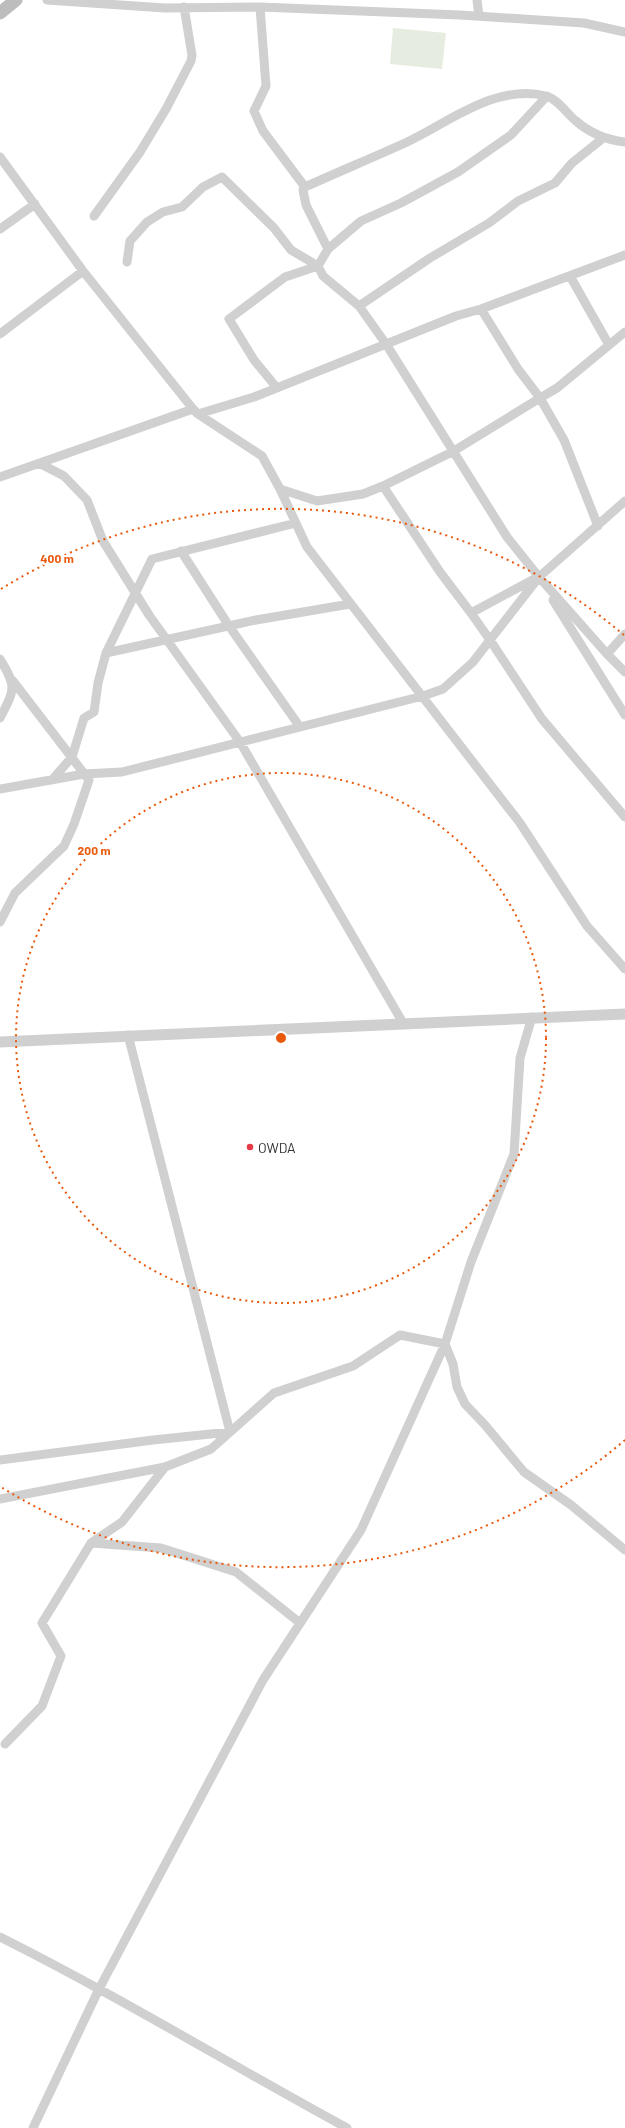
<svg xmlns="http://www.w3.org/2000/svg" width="625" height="2128" viewBox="0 0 625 2128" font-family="Barlow,sans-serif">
<rect width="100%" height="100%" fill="#fff"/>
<path fill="#e6ecdf" d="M393,28L446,33L442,69L390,64Z"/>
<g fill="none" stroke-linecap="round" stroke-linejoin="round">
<path stroke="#d0d0d0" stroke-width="9" d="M47,0L165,8L260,7L460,15L584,23L625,32
M477,0L479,16
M260,7L266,86L254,111L263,131L305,187
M625,142C606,140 591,134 576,121C567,114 558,99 546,96C496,83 448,123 405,143C372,158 338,172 305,187L303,190L306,205L328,249L318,266L323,276L359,306L386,344L507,537L539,577L607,654L625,672
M0,157L83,271L193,409
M94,216L140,152L166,109L191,61L192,55L184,7
M0,229L35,204
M328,249L361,221L401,203L458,172L511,135L547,96
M127,262L130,241L147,222L163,212L182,207L203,187L222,177L274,228L291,250L318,266L285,277L229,319L254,360L277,388
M570,276L609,345
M359,306L430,258L489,223L518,201L555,183L572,163L602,139
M481,309L518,369L540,398L564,440L598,526
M0,334L83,271
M198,414L262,456L280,489L307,547L520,823L587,926L625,969
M39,463L64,476L87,500L103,541L149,615L240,742L403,1023
M0,477L193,409L198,414L254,397L456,316L481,309L625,255
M383,486L440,572L471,613L536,578
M280,489L317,501L363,494L383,486L452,452L540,398L557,388L625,332
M625,501L539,577L490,640L542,719L625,817
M181,551L229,626L300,727
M553,600L625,715
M106,653L152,559L296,523
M607,654L625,634
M0,659C17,687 15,689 0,718
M52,780L72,757L84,718L94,712L98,683L106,653L256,620L350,604
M0,789L84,774L122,772L423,696L443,689L473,662L490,640L471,613
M0,922L15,893L64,846L74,824L89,780L13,681
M0,1460L153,1440L230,1432L128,1035
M0,1499L165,1467
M91,1543L161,1548L236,1572L300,1623
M5,1744L42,1706L61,1656L42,1623L91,1543L122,1522L165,1467L211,1449L274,1393L353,1366L400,1335L445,1344L453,1364L457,1387L465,1404L485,1425L524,1472L571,1505L625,1550
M0,1937C118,1996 231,2065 347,2128
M33,2128L99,1989L263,1680L361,1530L445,1344L471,1262L514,1154L520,1058L532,1017"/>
<path stroke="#d0d0d0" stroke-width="11" d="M0,1042L625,1014"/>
<path stroke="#bdbdbd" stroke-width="13" d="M0,13L16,0"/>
</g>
<g fill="none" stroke="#e8590c" stroke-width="2" stroke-dasharray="2 4">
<circle cx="281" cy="1038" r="265"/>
<path d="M625 1440A529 529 0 0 1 1 1487M1 589A529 529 0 0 1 625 636"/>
</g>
<circle fill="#e63946" stroke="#fff" stroke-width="1.5" cx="250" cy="1147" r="4"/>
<g text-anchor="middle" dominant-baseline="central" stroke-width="4" stroke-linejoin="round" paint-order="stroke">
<g font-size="14" fill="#333" stroke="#fff" text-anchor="start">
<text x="258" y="1147">OWDA</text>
</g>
</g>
<circle cx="281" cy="1038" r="6" fill="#e8590c" stroke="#fff" stroke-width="2"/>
<g font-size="12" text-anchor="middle" font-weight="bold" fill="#e8590c" stroke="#fff" stroke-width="4" stroke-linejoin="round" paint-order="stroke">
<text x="57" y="563">400 m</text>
<text x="94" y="855">200 m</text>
</g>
</svg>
